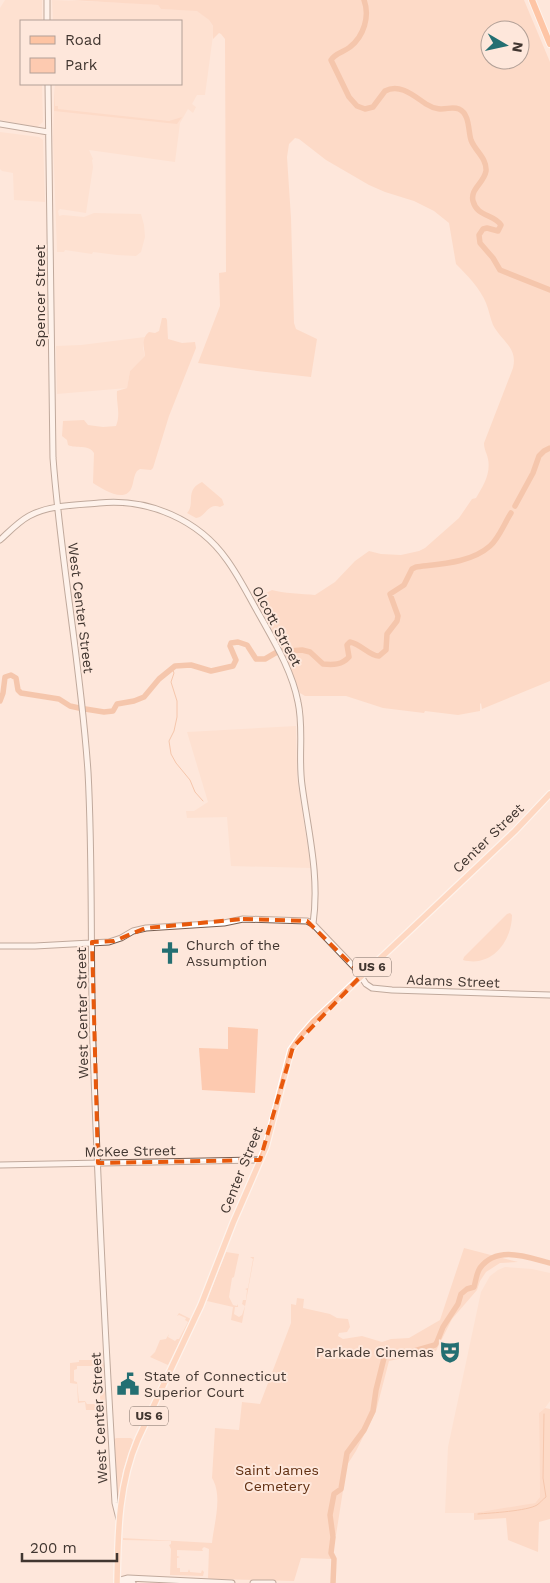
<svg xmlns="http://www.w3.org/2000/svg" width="550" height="1583" viewBox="0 0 550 1583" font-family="'Work Sans',sans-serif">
<rect width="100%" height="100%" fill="#fee7db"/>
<path fill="#fed9c6" d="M5,0H42V21H21V84H42L43,122L37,127L0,120V8Z
M52,0L131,3L158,5L161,9L197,10L209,20L214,28L205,95H197L192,104L196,107L193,113L188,109L180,123L175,162L89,150L93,159L92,160L93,167L86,213L60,209L58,211L59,216L63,215L84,217L94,213L141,214L144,225L145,237L141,252L136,256L117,255L93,252L92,254L65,250L64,252H57L53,138L55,84H181V21H53Z
M0,132L39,137L43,140L45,202L14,200L13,173L2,171L0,169Z
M145,337L143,348L145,357L130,371L127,388L57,394L56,346L81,345Z
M296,726L297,778L311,868L231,866L227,817L187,818L186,811H194L208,802L187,732Z
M505,1267L532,1269L550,1273V1401L545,1408L539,1413L540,1497L535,1503L522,1506L474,1513H445L448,1447L481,1292L490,1276L498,1270Z"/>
<path fill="#fdcab0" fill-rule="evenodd" d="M69,0H524L550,62V681L482,709L481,703L480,704V711L458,715L425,711L424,713L383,708L346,696H305L300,693L282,648L253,594L266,593L272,590C282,593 303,594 315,595L335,582L355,561L369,551L381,554L401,555L419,551L425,548L459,518L472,499L476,498C483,486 491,474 488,459C487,453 484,450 484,443L513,368C518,347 502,342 493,325C490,318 489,310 486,303C480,288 467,275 456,264L449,223L434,211L414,201L385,192L369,185L326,160L299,139L295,138L289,144L287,157L291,218L294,323L296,329L317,339L311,377L257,371L198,363L220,306L219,273L226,272L225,39L221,34L219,33L213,39V26L209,20L197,11L161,9L158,5ZM490,30H520V60H490Z
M55,84V106H58V109L169,121L182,117L177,124L54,111Z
M162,318H166L167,320L168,339L182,343L195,342L196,348L169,416L153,468L151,470L140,469L137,471C133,477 134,483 131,489C124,503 102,489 93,483L94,453C89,444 76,449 68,445L67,440L62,436L63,421L84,420L88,425L103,427L116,426C121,414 116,403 117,391L127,388L130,371L145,356C144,348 141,338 149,332L155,333L159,331Z
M202,482L222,499L224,505L220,507C208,502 206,517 196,518L187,513C196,504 184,490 202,482Z
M510,913L512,915C512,941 492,968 463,960L464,957L507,914Z
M228,1027L258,1029L255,1093L202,1090L199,1048L228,1049Z
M464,1248L518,1262L500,1263L486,1272L480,1281L477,1290L452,1319L436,1351L389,1361L376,1411L356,1451L347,1465L336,1535L333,1536V1559L301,1558L294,1581L211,1579L208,1578L209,1549L204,1547L202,1549L203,1551L177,1550V1556L180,1557L177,1558V1568H180V1572H188L189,1569L190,1572L201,1573L202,1570L204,1572L203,1576L170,1575L171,1549L169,1545L171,1544V1541L123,1540V1538L212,1543C214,1523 223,1496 212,1478L215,1428L239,1430L242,1402L260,1404L291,1323V1304L296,1305L297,1298L304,1299L303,1308L330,1314L337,1318L348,1319L350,1327L347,1332L339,1333L338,1336L343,1339L362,1336L382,1342L391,1339L409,1338L440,1320Z
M226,1252L239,1254L234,1277L232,1278L229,1297L233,1305L237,1306L238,1304V1307H235L234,1314L239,1317L242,1315L245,1306L242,1304L243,1300H246L247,1290L245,1289L248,1288L253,1259L250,1257H254L242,1323L231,1320L233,1307L207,1301Z
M179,1313L191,1319L168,1365L150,1357L155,1352L160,1340L166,1339L169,1334L168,1337L175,1341L177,1339H179L188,1322L185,1320L186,1318L179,1315L177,1316Z
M79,1360H103L104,1369H101L99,1366H77V1369L74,1370V1381L77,1382L79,1401H85L87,1404H101L100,1397L102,1392L105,1391V1412H103L102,1410H86L85,1402L78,1403L77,1384L70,1383V1363L79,1362Z
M545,1408L550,1409V1519L539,1522L538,1552L508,1540L506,1518L474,1520V1513L535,1503L540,1497L539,1413Z
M116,1438H131L133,1440L123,1471L118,1500L114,1440Z"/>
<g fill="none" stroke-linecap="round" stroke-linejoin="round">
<path stroke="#ec9e74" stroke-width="1" d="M172,668L174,673L171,682L177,701V717L174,731L169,741L171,754L176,763L190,780L195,792L203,801
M478,1514C491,1513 527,1511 537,1505C540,1503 543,1499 546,1497L543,1478L544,1414"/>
<path stroke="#ec9e74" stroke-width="5.5" d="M364,0C370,16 364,36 350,47C344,52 335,53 331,60L349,97L357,106L365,109L373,107L385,91C400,83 414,96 426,104C442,114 449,105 459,109C470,114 468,131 471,140C475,151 487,158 486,171C484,183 470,189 473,201C477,217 494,214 501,225L498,231L487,228L483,229L479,235L480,243L493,258L500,270L550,290
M515,506L533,473L539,456L544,451L550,448
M0,701L3,693L5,677L11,675L16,678L18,690L21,693L59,699L70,706L79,708L104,712L113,711L117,704L134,701L144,697L159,679L175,666L191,665L211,671L233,666L236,660L230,646L231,643L238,642L247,645L256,659H265L277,652L302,650L310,652L323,664C333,665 342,665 349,657L347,645L350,642C361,644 371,657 379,656L386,650L387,634L397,621L398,616L390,594L404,585L412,569L416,567C440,564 471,563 490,546C499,538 504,524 511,513
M333,1583L334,1559L331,1553L333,1537L330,1515L334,1494L341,1489L347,1453L364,1430L373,1411L376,1390L384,1358L387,1355L407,1353L435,1345L437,1342L443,1327L458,1304L461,1294L467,1289L474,1287C476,1281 476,1274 480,1268C497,1245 527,1257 550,1263"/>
<defs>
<path id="secondary" d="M47,0V21
M48,84L53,458C61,563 81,667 88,772C93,863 90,954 93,1046C98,1198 106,1351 115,1503L119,1519
M0,124L48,132
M0,540C9,532 18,522 29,516C49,505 77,505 99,503C149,498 199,520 227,560C240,578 249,597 260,616C275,643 292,671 298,702C304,729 298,757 302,785C308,831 320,876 313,924
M0,946H35L109,942L121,938L133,931L146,928L224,923L243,919L307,921L313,924L356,969L366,984L372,988L392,990L550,995
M0,1165L260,1160
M117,1581L128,1578L232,1583
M117,1581L133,1583
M253,1583H273"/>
<path id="primary" d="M117,1583C118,1534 118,1485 138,1439L201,1305L233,1223L266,1147L291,1050L300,1037L313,1022L515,831L550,794"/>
<path id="highway" d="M532,0L550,44"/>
</defs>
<use href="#secondary" stroke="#775e51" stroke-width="7"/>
<use href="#primary" stroke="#fff" stroke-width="8"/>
<use href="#highway" stroke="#fff" stroke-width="8"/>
<use href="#secondary" stroke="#fff" stroke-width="5"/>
<use href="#primary" stroke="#fec4a3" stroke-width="5.5"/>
<use href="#highway" stroke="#fe9c65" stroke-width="6"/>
</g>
<path d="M0 0H550V1583H0ZM243,919L307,921L356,969L360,977L293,1047L260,1160L98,1163L92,942L114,941L146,928Z" fill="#fee7db" fill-opacity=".55" fill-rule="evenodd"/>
<path fill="none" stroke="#e8590c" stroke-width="4" stroke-dasharray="10 6" stroke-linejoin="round" d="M243,919L307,921L356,969L360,977L293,1047L260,1160L98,1163L92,942L114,941L146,928Z"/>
<defs>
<symbol id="church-bare" viewBox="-9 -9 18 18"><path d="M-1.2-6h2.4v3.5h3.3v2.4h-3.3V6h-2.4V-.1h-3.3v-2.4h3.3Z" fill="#246f72" stroke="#fee7db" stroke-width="2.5" paint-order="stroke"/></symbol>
<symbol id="theatre-bare" viewBox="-9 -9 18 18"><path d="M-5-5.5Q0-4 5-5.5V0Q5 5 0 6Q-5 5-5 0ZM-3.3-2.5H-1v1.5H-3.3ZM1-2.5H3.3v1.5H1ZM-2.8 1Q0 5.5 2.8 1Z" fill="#246f72" stroke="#fee7db" stroke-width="2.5" paint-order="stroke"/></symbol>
<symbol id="civic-bare" viewBox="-9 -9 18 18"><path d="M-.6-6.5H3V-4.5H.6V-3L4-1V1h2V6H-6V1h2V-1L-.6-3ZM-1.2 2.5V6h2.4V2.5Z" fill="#246f72" stroke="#fee7db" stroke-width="2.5" paint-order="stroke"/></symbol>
</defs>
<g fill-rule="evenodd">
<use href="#church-bare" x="154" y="937" width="32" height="32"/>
<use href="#theatre-bare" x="434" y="1336" width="32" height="32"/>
<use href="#civic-bare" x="112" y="1368" width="32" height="32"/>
</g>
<g text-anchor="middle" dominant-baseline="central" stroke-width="4" stroke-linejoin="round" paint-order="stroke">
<g fill="#fee7db" stroke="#7a6b63" stroke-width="1">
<rect x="353" y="957.5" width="38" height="19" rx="4"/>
<rect x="130" y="1406.5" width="38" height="19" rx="4"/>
</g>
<g font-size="12" font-weight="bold" fill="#413630">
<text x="372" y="967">US 6</text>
<text x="149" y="1416">US 6</text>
</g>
<g font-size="14" fill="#413630" stroke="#fee7db">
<text transform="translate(40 296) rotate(-90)">Spencer Street</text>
<text transform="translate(81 608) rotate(83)">West Center Street</text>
<text transform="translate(277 626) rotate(62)">Olcott Street</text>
<text transform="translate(488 838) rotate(-44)">Center Street</text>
<text transform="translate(453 981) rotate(2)">Adams Street</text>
<text transform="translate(82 1013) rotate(-91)">West Center Street</text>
<text transform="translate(130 1151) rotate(-1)">McKee Street</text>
<text transform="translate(241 1170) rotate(-68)">Center Street</text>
<text transform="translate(99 1418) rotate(-93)">West Center Street</text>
</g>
<g font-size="14" fill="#413630" stroke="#fee7db" text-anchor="start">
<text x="186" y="945">Church of the<tspan x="186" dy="16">Assumption</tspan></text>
<text x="434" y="1352" text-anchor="end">Parkade Cinemas</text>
<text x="144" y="1376">State of Connecticut<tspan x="144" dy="16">Superior Court</tspan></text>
</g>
<g font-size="14" fill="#612f11" stroke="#fee7db">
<text x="277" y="1470">Saint James<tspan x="277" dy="16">Cemetery</tspan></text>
</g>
</g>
<rect x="20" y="20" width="162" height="65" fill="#fee7db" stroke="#b2a097"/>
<rect x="30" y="36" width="25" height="8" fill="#fec4a3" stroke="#b2a097"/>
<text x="65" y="45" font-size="15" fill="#413630">Road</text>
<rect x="30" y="58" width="25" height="15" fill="#fdcab0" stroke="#b2a097"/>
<text x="65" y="70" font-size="15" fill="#413630">Park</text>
<g transform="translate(505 45) rotate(99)"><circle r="24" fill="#fee7db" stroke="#b2a097"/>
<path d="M0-4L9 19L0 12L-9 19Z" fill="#246f72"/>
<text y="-8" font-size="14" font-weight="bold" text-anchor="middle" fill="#413630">N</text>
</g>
<path d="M22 1553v8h95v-8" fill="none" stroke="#413630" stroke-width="2.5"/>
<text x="30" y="1553" font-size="15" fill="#413630" stroke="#fee7db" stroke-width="4" paint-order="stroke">200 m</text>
</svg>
